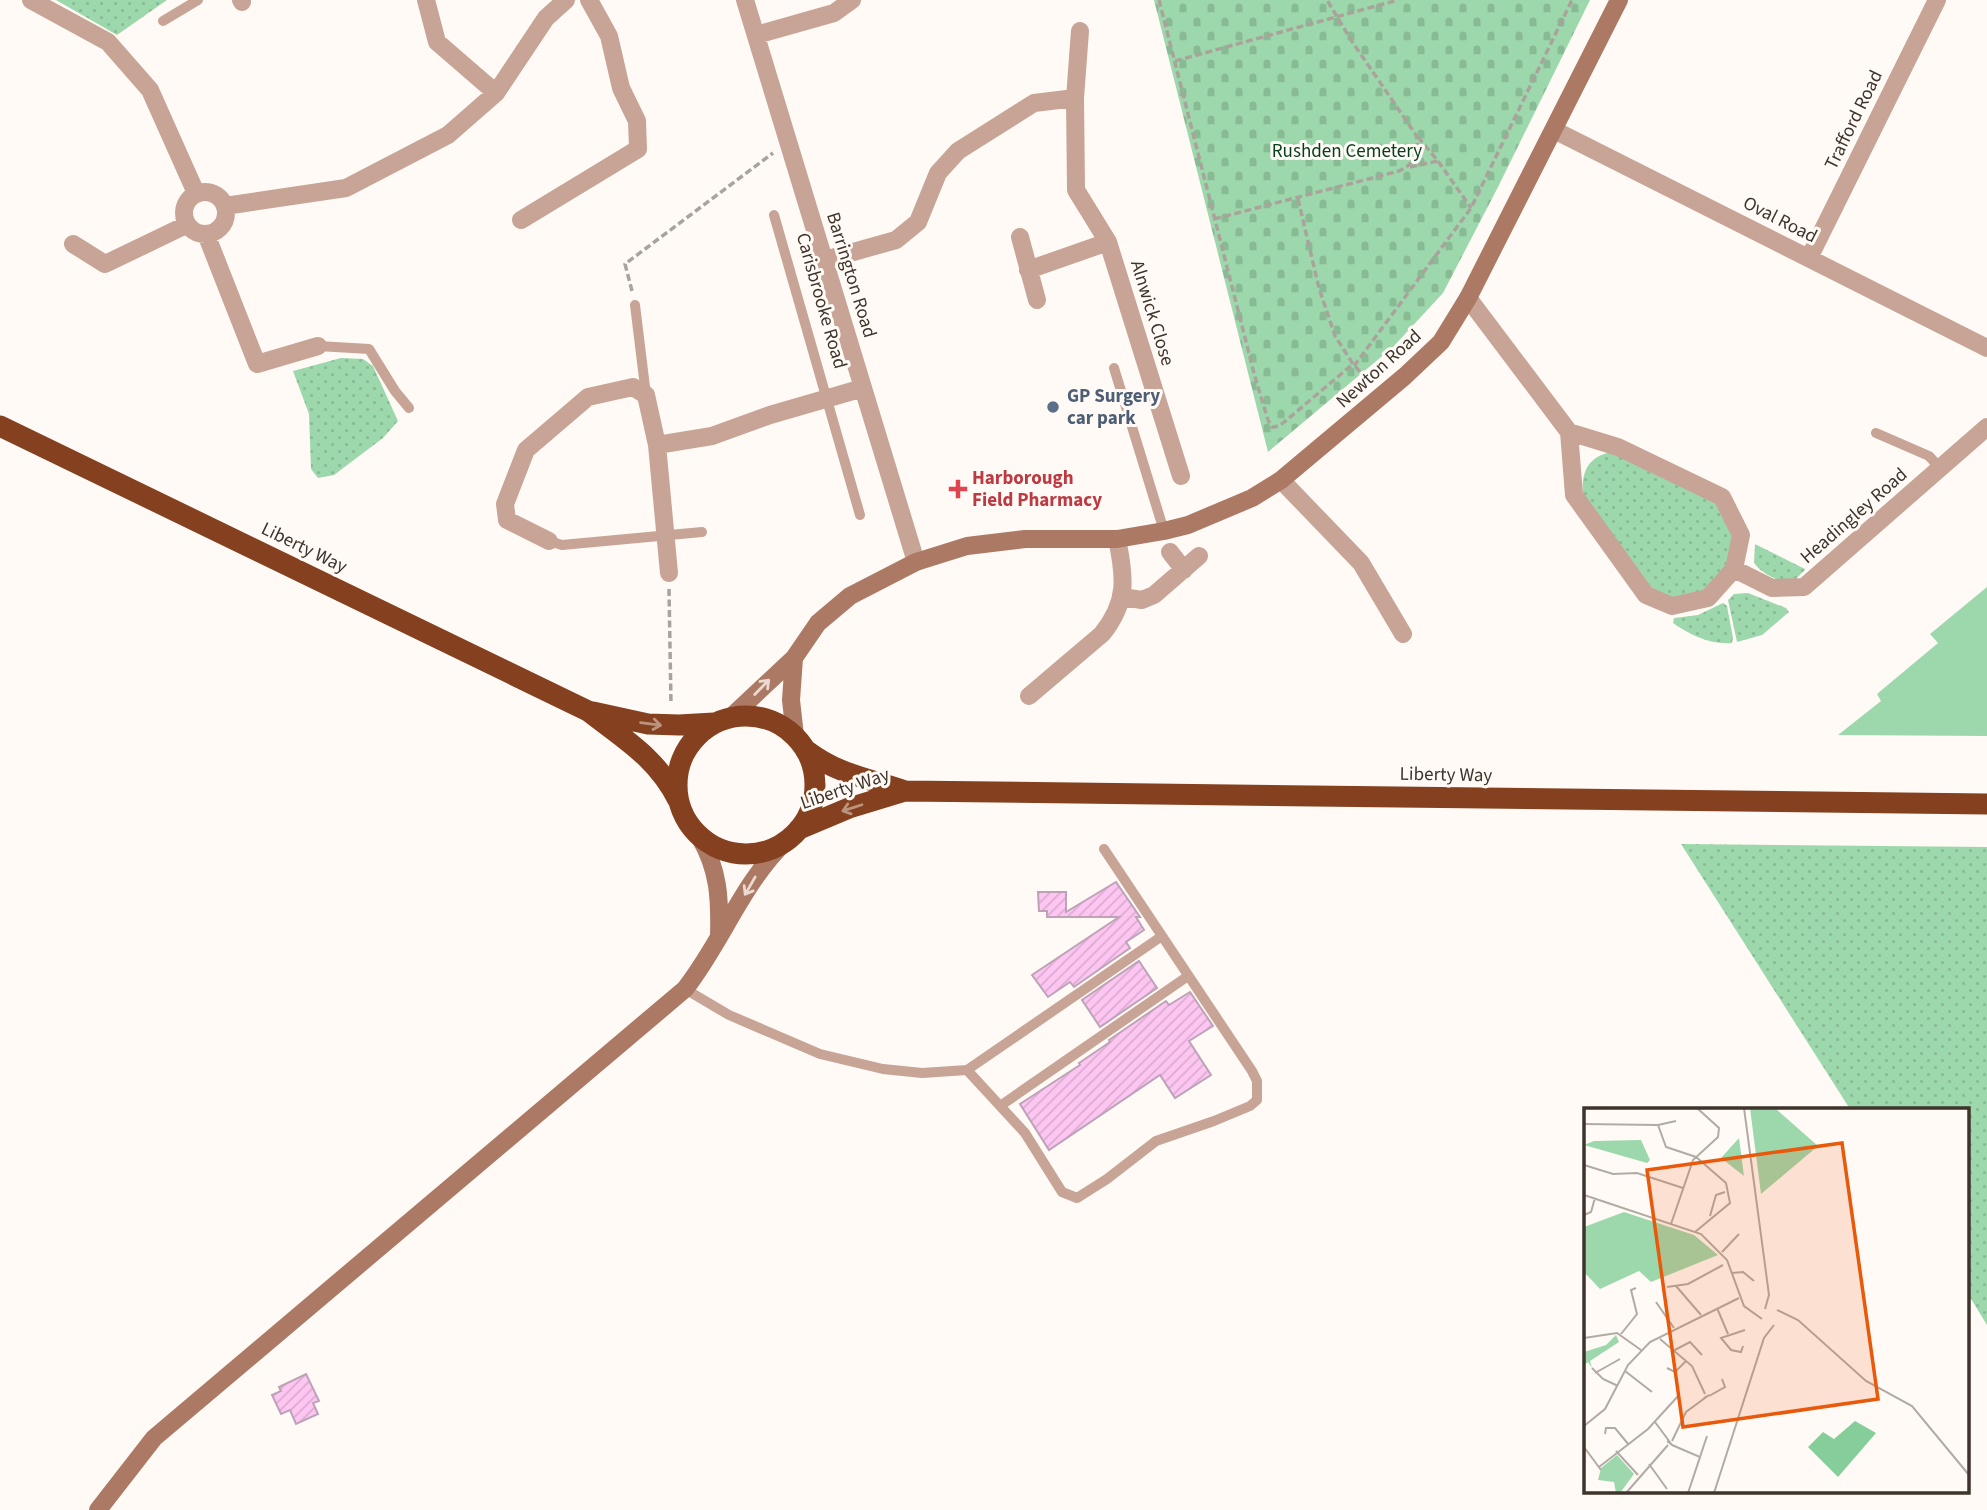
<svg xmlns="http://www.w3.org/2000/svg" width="1987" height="1510" viewBox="0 0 1987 1510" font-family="'Source Sans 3',sans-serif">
<defs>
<pattern id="grass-dots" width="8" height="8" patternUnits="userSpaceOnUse" patternTransform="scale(1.75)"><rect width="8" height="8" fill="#9dd8ac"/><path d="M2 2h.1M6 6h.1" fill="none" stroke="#88ba94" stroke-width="1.8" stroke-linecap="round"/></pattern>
<pattern id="cemetery-stones" width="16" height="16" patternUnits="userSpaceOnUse" patternTransform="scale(1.75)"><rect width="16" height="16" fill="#9dd8ac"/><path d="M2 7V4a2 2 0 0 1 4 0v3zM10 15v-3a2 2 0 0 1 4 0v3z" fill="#88ba94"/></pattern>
<pattern id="building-hatch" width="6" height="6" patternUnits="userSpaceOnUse" patternTransform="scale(1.75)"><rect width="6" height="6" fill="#fdc6f2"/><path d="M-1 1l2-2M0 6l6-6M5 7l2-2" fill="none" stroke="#daabd0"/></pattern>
</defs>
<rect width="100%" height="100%" fill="#fffaf5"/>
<path fill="url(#grass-dots)" d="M56,0H167L117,35Z
M341,358L363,359L373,366L398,421L383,438L334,475L318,478L311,469L309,414L293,371Z
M1612,452L1714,500L1733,531L1728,565L1708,590L1669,598L1656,594L1583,494C1581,471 1589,456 1612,452Z
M1755,544L1805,569V570C1801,573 1797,579 1792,581C1782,585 1757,571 1754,562Z
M1748,593L1786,608L1789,612L1762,635L1737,642L1728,600L1734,594Z
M1723,603L1727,606L1733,638L1732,643C1711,645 1690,635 1673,623L1674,618L1698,615Z
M1681,844L1987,847V1325L1968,1294V1109H1850Z"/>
<path fill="url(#cemetery-stones)" d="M1154,0H1590L1498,187L1443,293L1393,347L1268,452Z"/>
<path fill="#9dd8ac" d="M1987,587V736L1838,735L1881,701L1877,694L1938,643L1930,634Z"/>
<path fill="url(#building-hatch)" stroke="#bda2b8" stroke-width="2" d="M1116,882L1140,917H1136L1144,930L1126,942L1130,948L1074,987L1070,982L1048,997L1032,975L1119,917H1047V911H1039L1038,892H1066V912Z
M1139,961L1157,988L1100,1027L1082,1000Z
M1190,992L1213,1026L1189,1041L1211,1075L1175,1098L1160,1075L1049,1150L1020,1104L1080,1065L1079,1063L1110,1042L1109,1040L1166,1001L1169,1005Z
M306,1374L319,1401L313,1403L318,1414L296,1424L290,1410L281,1414L272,1395L281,1391L279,1387Z"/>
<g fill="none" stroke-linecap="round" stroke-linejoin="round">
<path stroke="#aaa39c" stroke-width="3.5" stroke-dasharray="7 3.5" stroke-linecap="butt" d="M1159,0L1255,377L1268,420L1272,427H1275L1283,423L1353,364
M1175,61L1398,0
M1418,137L1438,161L1471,208
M1410,167L1438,161
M1298,199L1319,288L1335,336L1353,364L1371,384
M1214,219L1399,171C1415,164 1420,152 1416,135L1351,40L1327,0
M632,291L625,264L773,153
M1354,366L1471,208L1572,0
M669,589L671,704"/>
<path stroke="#c7a495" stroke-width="10" d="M163,21L198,0
M774,215L860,515
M635,305L646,395
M318,346L369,349L395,391L409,408
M1114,368L1164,531
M1876,433L1929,456L1940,468
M549,541L562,545L702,532
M685,989L729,1015L820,1054L883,1069L922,1073L967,1070L1162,936
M967,1070L1025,1133L1062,1192L1077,1198L1107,1179L1156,1141L1214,1121L1250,1106L1257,1100V1081L1252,1071L1104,849
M1000,1106L1188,976"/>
<path stroke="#c7a495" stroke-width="18" d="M31,0L108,42L150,90L196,193
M241,0L242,2
M426,0L437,42L496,93
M745,0L916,562
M1080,31L1075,98L1076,190L1108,242L1181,476
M756,35L834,13L852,0
M1554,130L1987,348
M184 213a21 21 0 1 1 42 0a21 21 0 1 1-42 0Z
M225,206L346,188L448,135L496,93L546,18L566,0
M521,220L638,149L637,121L621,88L609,36L589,0
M206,234L257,364L318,346
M1020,237L1037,300
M73,244L105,264L186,225
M1809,258L1937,0
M825,260L896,240L918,222L938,173L958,151L1034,103L1075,98
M1028,270L1108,242
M1468,298L1569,432L1574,495L1646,595L1672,606L1708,598L1734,569L1772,588L1804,587L1987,427
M1569,432L1618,447L1722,497L1741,535L1734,569
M657,445L712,436L770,415L863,388
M1281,480L1361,563L1403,634
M549,541L507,520L505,504L526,450L588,397L633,387L646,395L657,445L669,573
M1170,552L1184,570
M1122,597L1142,600L1154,595L1199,556
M1029,696L1102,634C1128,602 1125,577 1117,539"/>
<path stroke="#ac7964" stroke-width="18" d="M794,658L791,700L795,736
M731,717L794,658L818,623L850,596L916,562L967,546L1025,539H1117L1164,531L1188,525L1252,498L1281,480L1405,376L1441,342L1468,298L1619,0
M699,836C719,870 720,898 719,937
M98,1510L154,1438L685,989C722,942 742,883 786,841"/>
<path stroke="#84401f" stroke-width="21" d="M0,426L588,711C624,739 657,758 678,800
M593,712L648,724L679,725L714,723
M677 785a69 69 0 1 1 138 0a69 69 0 1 1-138 0Z
M806,750C839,775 868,778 905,791L1987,804
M799,829L849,808L905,791"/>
</g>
<defs><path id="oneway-shaft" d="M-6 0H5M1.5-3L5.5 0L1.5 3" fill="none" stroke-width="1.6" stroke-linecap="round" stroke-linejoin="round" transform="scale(1.75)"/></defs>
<g stroke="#eadad1">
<use href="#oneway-shaft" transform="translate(762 687) rotate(-46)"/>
<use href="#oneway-shaft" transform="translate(750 886) rotate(120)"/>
</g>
<g stroke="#bb947f">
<use href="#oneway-shaft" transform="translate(651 724) rotate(7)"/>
<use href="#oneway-shaft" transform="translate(852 808) rotate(162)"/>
</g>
<circle fill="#5c6f8a" stroke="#fffaf5" stroke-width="2.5" cx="1053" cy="407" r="7"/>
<path fill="#e0444e" stroke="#fffaf5" stroke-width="2.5" d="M954.5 478.5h7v7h7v7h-7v7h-7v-7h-7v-7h7z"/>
<g text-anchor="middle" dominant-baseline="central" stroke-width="6" stroke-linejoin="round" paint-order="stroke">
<g font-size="19" fill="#3e342b" stroke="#fffaf5">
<text transform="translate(1854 120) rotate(-64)">Trafford Road</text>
<text transform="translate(1780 220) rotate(27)">Oval Road</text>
<text transform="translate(851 275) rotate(73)">Barrington Road</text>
<text transform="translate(821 301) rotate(74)">Carisbrooke Road</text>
<text transform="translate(1152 313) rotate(73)">Alnwick Close</text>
<text transform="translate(1379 369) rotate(-42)">Newton Road</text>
<text transform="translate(1854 516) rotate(-41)">Headingley Road</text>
<text transform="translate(304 548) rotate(26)">Liberty Way</text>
<text transform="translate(1446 775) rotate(1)">Liberty Way</text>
<text transform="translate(845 789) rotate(-19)">Liberty Way</text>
</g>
<g font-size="19" fill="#043e1d" stroke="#fffaf5">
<text x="1347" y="151">Rushden Cemetery</text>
</g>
<g font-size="19" font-weight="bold" fill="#4e5e75" stroke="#fffaf5" text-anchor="start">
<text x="1067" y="396">GP Surgery<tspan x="1067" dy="22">car park</tspan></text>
</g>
<g font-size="19" font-weight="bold" fill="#be3a42" stroke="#fffaf5" text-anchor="start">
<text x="972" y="478">Harborough<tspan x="972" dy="22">Field Pharmacy</tspan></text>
</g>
</g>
<g transform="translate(1584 1108)">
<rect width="385" height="385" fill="#fffaf5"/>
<path d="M166,0H191L234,38L177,86Z" fill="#9dd8ac"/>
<path d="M271,313L292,325L254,369L224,339L239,324L250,331Z" fill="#85ce9a"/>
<path d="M40,104L110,127L134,147L67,174L55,163L16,181L0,164V119Z" fill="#9dd8ac"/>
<path d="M57,32L66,52L63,55L0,37L10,33ZM32,227L35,234L6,253L8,260L4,254L0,257V244L22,237ZM33,347L50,366L36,385H32L30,374L14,372L17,360Z" fill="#9dd8ac"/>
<path d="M155,30L160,68L137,50Z" fill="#9dd8ac"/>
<path fill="none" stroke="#b2aba4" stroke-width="2" d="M160,0L185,187L181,201M0,16L74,17L92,13M74,17L82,39L112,49L142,75L146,95L111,124M0,57L29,66L53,65L99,80M0,87L117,126L143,152L160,198L178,211M0,107L7,104L11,90M126,108L132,87L141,84M87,116L109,52L134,29L135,20L113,0M138,144L155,126M148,165L159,164L170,173M92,178L117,207M83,179L104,176L139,157M72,194L90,220M133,200L144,226M193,202L214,212L282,273L328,298L385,367M37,226L53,206L47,182L52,180M0,230L33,225L57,242M76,231L108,258L121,286M159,238L157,244L147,242L137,230L161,222M87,244L106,234L118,247M8,260L19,271L34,278M83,260L91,264L102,253M41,263L68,284M11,265L36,251M125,288L141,279L138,271M71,314L88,337L83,333M0,318L21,301L44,257L66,234L155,190M21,326L22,320H31L45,337M88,333L102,304L125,287L120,290M88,337L116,349L104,385M0,339L17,362M32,343L54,367M116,349L123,328M65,356L83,381M15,359L64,321L95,287M42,385L84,337M130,385L180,230L190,217"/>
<path fill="#e8590c" fill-opacity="0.15" stroke="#e8590c" stroke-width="3.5" d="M258,35L294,291L99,319L63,62Z"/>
<rect width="385" height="385" fill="none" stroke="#3e342b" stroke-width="3.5"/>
</g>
</svg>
